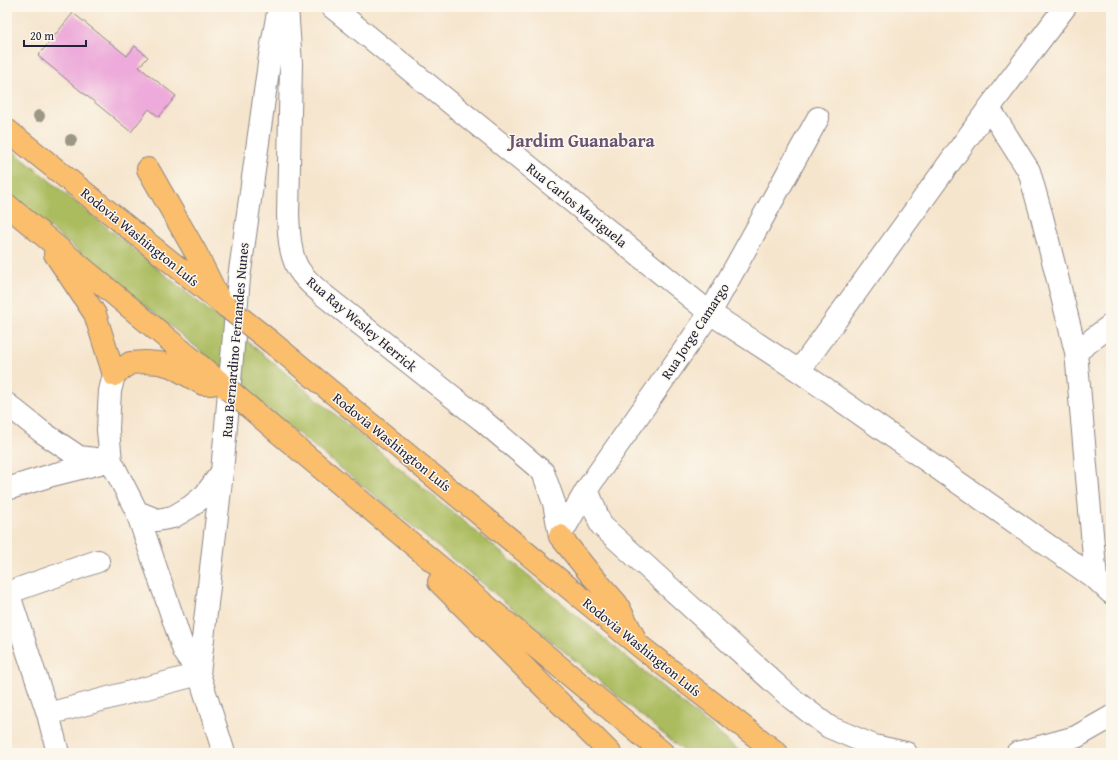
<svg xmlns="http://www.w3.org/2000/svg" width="1118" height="760" viewBox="0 0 1118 760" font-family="'Gentium Book Plus',serif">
<rect width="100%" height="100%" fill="#fbf7ec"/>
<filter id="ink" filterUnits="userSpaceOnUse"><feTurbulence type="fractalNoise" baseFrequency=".025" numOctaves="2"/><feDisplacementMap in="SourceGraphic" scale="8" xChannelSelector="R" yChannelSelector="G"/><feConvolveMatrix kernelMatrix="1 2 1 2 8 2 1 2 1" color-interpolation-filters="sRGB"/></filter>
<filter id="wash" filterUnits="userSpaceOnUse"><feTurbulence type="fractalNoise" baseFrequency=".012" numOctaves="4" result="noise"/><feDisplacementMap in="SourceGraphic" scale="16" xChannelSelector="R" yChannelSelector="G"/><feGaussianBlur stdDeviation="0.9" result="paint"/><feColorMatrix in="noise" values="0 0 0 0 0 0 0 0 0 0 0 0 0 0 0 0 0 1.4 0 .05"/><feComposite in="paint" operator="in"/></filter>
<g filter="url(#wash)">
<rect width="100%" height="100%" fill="#f6e5cd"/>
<path fill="#abbc5f" stroke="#666f4d" d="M7,146L229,327L223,369L7,193Z
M241,336L742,753H686L482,583L236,383Z"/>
<g id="blocks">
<path fill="#edaada" d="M73,13L127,56L135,46L148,57L139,67L176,96L159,117L149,109L131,132L38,56Z"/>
</g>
</g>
<g filter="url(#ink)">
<use href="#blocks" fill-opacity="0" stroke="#8c8484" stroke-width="1"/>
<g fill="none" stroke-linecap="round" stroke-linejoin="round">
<defs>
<path id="minor" d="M287,7L291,64L288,215C289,231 289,248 295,262C299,274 312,285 321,293L482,420L543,472L554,503L560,536
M332,7L710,313L799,371L1096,579L1111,593
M989,108L1029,171L1042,217L1076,352L1096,579
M1076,352L1111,325
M799,371L989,108L1065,7
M7,404L42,432L79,457L111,461
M7,489L52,475L100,463
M587,489L601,525L791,698L829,727L874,746L906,753
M137,512L157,520L173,517L190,507L205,495L222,472
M560,536L587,489L710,313L818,118
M8,592L48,714L58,753
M7,593L98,561
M48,714L199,674L184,651L137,512L111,461L108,430L109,408L110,391L114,375
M224,753L199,674L222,472L239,278L270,56L279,7
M1017,753L1076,737L1111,717"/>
<path id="highway" d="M7,130L227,307
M148,169L196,253L218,297
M7,205L229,390
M55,254L95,314L114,375L130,363L145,362L159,363L171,366L203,384H211
M271,342L637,644L777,753
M279,433L663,753
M560,536L587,570L617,604L634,637
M439,582L610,753"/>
</defs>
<use href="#minor" stroke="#8c8484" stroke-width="24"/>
<use href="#highway" stroke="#8c8484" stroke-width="24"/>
<use href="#minor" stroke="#fff" stroke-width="22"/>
<use href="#highway" stroke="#fabe6d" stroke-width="22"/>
<defs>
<path id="highway-bridge" d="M227,307L271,342
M229,390L279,433"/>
</defs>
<use href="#highway-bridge" stroke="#8c8484" stroke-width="24" stroke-linecap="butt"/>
<use href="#highway-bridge" stroke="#fabe6d" stroke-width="22"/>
</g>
<g fill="#9c9784">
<circle cx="39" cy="116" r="6"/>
<circle cx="71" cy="140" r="6"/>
</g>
</g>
<g text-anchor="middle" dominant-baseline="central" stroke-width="3" stroke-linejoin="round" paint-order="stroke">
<g font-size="14" fill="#22223b" stroke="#fbf7ec">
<text transform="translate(577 205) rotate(39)">Rua Carlos Mariguela</text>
<text transform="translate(140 237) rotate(39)">Rodovia Washington Luís</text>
<text transform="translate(362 324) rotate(40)">Rua Ray Wesley Herrick</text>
<text transform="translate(695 331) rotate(-57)">Rua Jorge Camargo</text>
<text transform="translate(235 340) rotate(-85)">Rua Bernardino Fernandes Nunes</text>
<text transform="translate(392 442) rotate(39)">Rodovia Washington Luís</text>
<text transform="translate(642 647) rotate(39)">Rodovia Washington Luís</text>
</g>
<g font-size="18" font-weight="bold" fill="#695273" stroke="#fbf7ec">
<text x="582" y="140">Jardim Guanabara</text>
</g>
</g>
<rect width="1118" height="760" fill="none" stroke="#fbf7ec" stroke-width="24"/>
<path d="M24 40v6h62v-6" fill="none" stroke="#22223b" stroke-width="2"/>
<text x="30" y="40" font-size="12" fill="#22223b" stroke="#fbf7ec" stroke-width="3" paint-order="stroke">20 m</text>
</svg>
